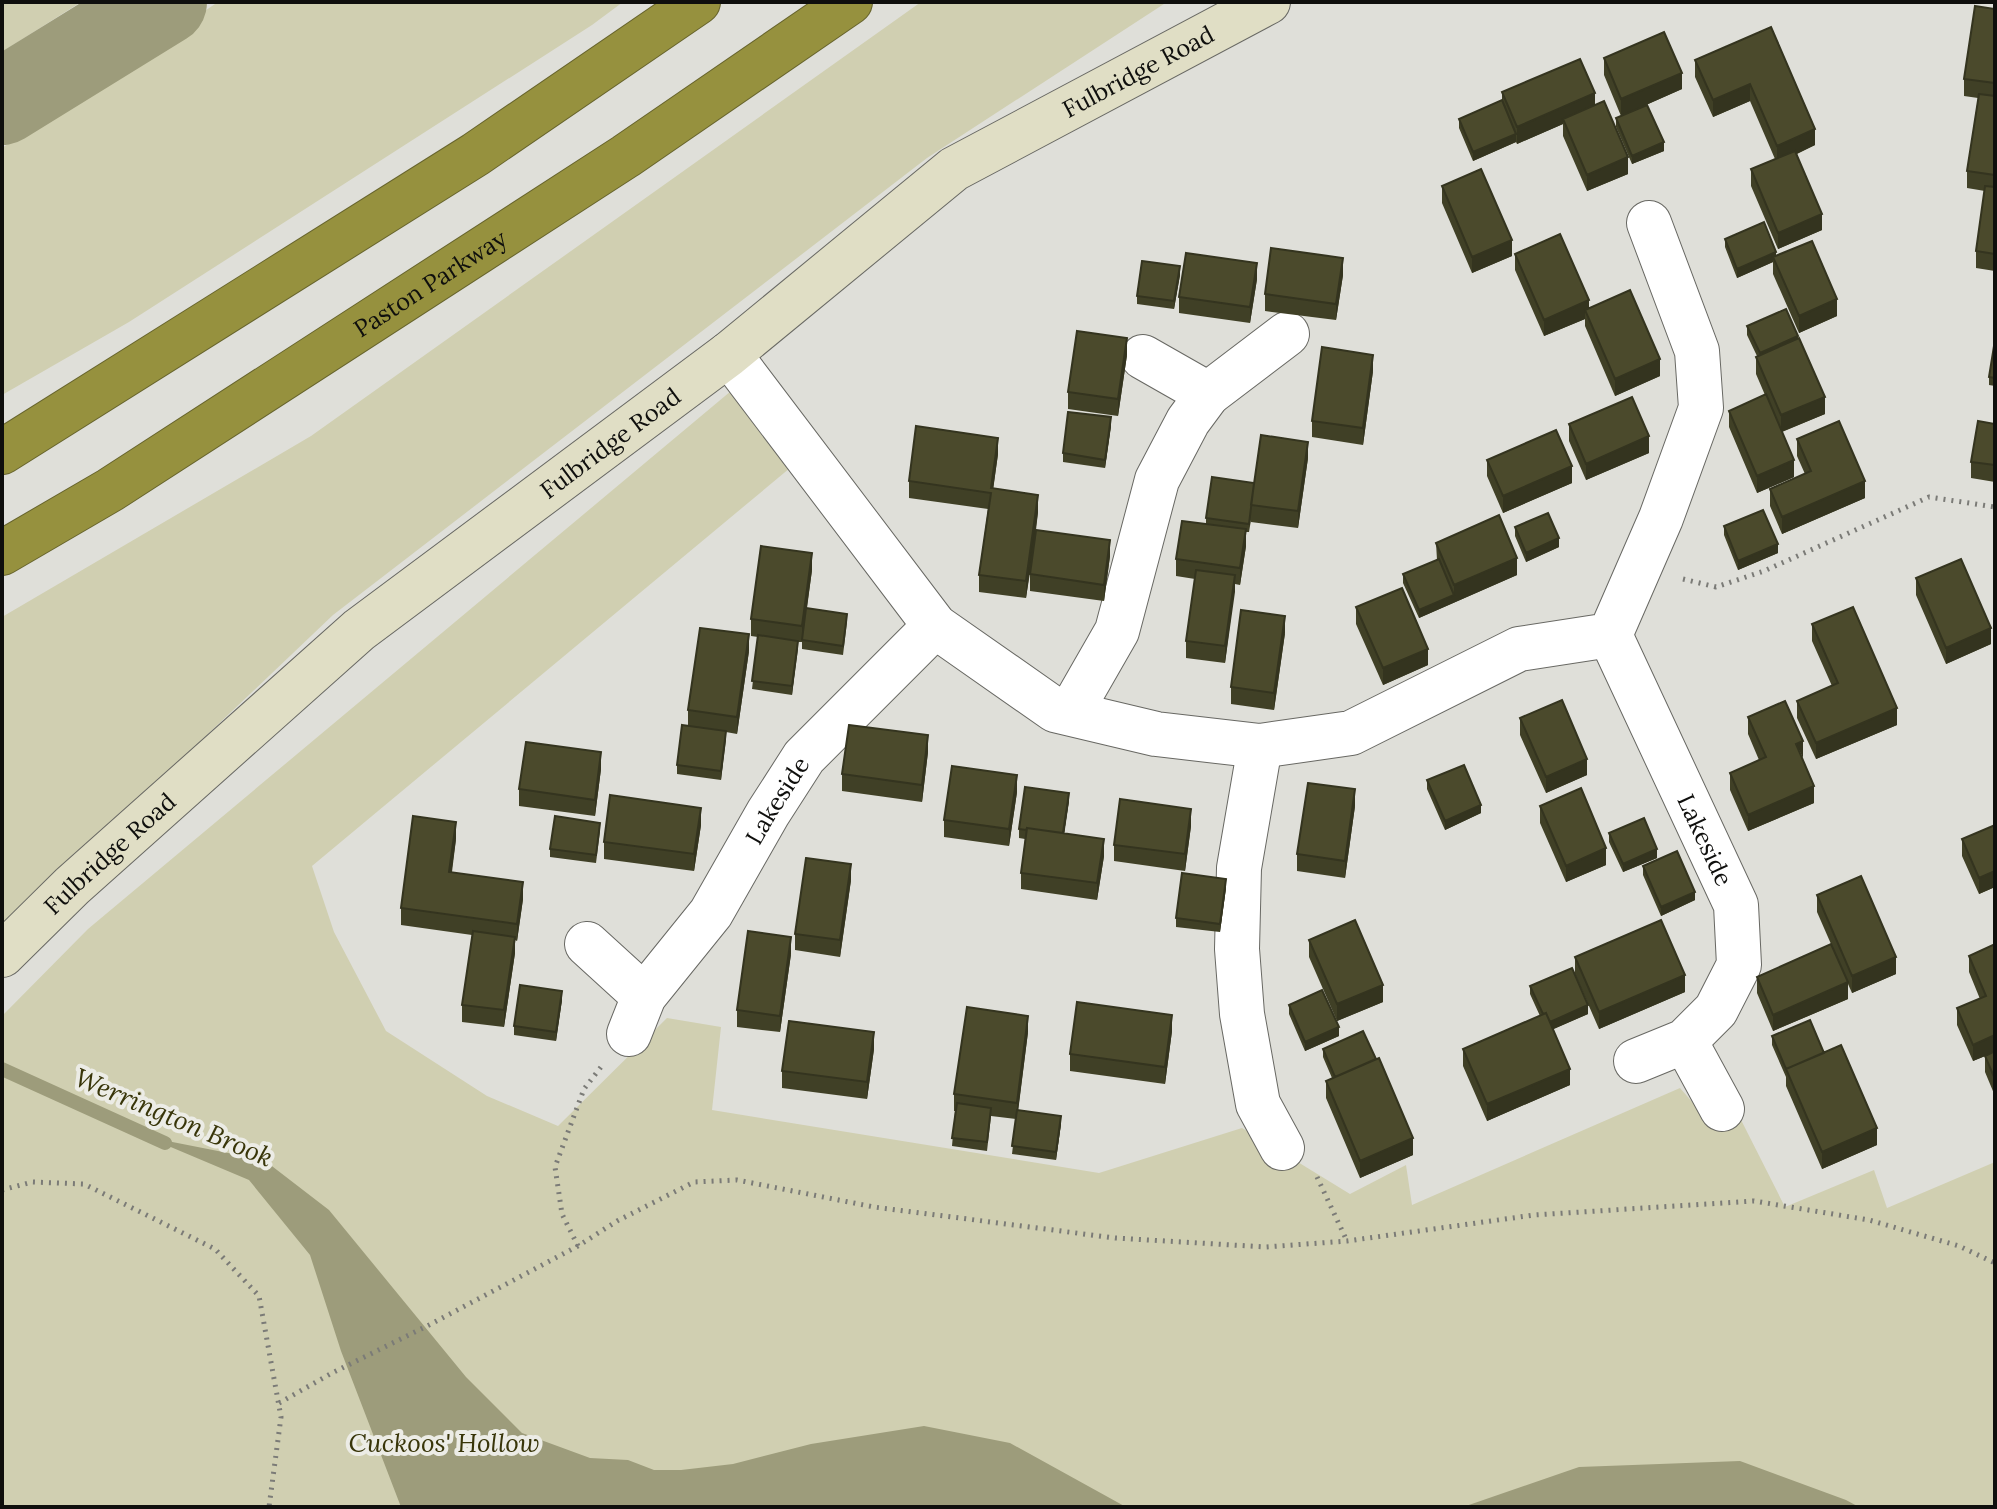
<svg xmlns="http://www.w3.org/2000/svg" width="1997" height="1509" viewBox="0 0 1997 1509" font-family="Lora,serif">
<rect width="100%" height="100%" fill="#dfdfd9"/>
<path fill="#d0cfb1" d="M2,2H81L2,52Z
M218,2H623L592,25L129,322L2,395V148Z
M921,2H1167L927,158L333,615L2,930V617L311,436Z
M731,391L790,468L312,866L334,932L386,1031L487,1096L558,1126L667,1018L721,1027L712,1110L1099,1173L1242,1128L1350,1194L1406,1165L1412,1205L1680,1088L1707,1119L1737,1112L1785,1207L1874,1170L1887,1208L1995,1162V1507H2V1016L88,929Z"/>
<path fill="#9d9c7b" d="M147,1137L264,1160L329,1210L466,1377L522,1433L590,1458L628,1460L654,1470H681L733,1464L811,1444L924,1426L1010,1443L1126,1507H401L341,1351L310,1255L249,1180Z
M1740,1461L1846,1500L1859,1507H1463L1579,1467Z"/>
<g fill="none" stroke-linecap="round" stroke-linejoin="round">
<path stroke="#9d9c7b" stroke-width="14" d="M2,1069L165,1143"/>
<path stroke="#9d9c7b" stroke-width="86" d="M2,102L164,2"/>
<defs>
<g id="street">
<path d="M729,354L935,626L1055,710L1156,734L1260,746L1351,733L1519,649L1610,635L1661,518L1701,408L1697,351L1649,223"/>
<path d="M1143,357L1208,394"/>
<path id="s1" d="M1610,635L1736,905L1739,965L1716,1010L1685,1041L1636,1061"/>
<path d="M1070,713L1117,631L1157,480L1188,421L1208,394L1287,334"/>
<path d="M1260,746L1239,868L1237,949L1242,1014L1258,1104L1282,1148"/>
<path d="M587,944L644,996"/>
<path id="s2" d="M629,1034L644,996L711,913L768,813L804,757L935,626"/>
<path d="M1685,1041L1722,1109"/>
</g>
<g id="secondary">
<path id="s3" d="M2,955L72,886L359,630L729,354L954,169L1268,2"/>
</g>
<g id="highway">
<path d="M2,452L476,154L698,2"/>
<path id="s4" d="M2,553L110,490L626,156L850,2"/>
</g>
</defs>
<use href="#street" stroke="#686863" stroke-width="46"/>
<use href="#secondary" stroke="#686863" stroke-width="46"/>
<use href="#highway" stroke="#67642d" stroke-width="46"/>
<path stroke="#7b7b77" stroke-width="5" stroke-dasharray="2 6" stroke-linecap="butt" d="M1683,579L1716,587L1764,571L1929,497L1995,507
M1317,1177L1347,1241
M2,1190L32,1182L84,1184L215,1249L259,1296L281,1417L269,1507
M578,1246L562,1214L555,1167L584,1089L601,1067
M279,1403L332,1373L429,1325L578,1246L617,1221L694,1182L737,1180L874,1207L1115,1238L1266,1247L1347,1241L1534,1215L1754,1201L1869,1220L1959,1246L1995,1263"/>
<use href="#street" stroke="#fff" stroke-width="44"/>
<use href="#secondary" stroke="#e0dec5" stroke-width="44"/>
<use href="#highway" stroke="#96913e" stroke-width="44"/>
</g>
<path fill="#404026" d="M1995,9V271L1976,268V251L1985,191L1967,188V171L1978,98L1964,96V79Z
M1771,27L1815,145L1797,154L1822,230L1778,249L1751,186V169L1775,159L1750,101L1713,117L1695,77V60Z
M1604,58L1682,89L1621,116L1604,75Z
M1502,92L1595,105L1628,174L1587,191L1563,136V124L1517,144L1516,142L1473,161L1459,128V119L1502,100Z
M1616,118L1664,151L1632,164L1616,127Z
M1442,186L1512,256L1472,273L1442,203Z
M1725,239L1776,256L1837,316L1799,333L1773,274V262L1737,278L1725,247Z
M1515,254L1589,308L1660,376L1615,396L1585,326V319L1544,336L1515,270Z
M1180,275L1174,309L1137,304V296Z
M1343,275L1336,320L1265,311V294Z
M1257,279L1250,323L1179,313V297Z
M1747,326L1798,339L1825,414L1782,432L1794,477L1757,493L1729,427V411L1765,395L1756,374V357L1757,356L1747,335Z
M1995,346V386L1989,385V377Z
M1127,355L1118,416L1068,409V392Z
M1373,371L1363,445L1312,437V421Z
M1569,424L1649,453L1586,480L1569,441Z
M1995,424V482L1971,478V462Z
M1111,426L1105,468L1063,462V453Z
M1797,439L1865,498L1782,534L1770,506V489L1805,474L1797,456Z
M998,454L993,489L1038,512L1036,530L1110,556L1104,601L1030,591V574L1032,560L1026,598L979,592V575L988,509L909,498V481Z
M1308,458L1298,528L1251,522V520L1249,532H1246V546L1240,585L1235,584L1225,663L1186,658V641L1195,579L1176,576V559L1206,524V518L1254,483Z
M1487,460L1572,483L1503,513L1487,476Z
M1724,526L1778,553L1738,570L1724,535Z
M1515,527L1559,547L1526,562L1515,536Z
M1436,543L1517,575L1419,618L1403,583V574L1437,560Z
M812,570L807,608L847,622L843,655L802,649V642H798L792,695L752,689L758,637L751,636V619Z
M1916,578L1991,644L1946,664L1916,595Z
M1356,607L1428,665L1383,685L1356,624Z
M1812,624L1897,725L1816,759L1797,718V701L1832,686L1812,641Z
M1285,633L1274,710L1231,704V687Z
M749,651L737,734L726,732L721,780L677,774V765L688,726V710Z
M1748,717L1814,803L1748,831L1730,790V773L1759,760L1748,734Z
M1520,718L1587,775L1546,793L1520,735Z
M928,752L922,802L842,791V774Z
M601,769L595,816L519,806V789Z
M1427,780L1481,813L1445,830L1427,789Z
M1017,792L1009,846L944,837V820Z
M1069,801L1064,833L1104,856L1097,900L1021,889V873L1025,839L1019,838V829Z
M1355,806L1345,878L1297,871V854Z
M1540,806L1606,865L1566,882L1540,823Z
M701,825L694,871L604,859V842Z
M1995,825V887L1979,894L1962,856V839Z
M1191,826L1185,871L1114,861V845Z
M600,831L596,863L550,857V849Z
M1609,833L1657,858L1623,872L1609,842Z
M456,839L452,872L523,899L517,941L515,940V953L504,1027L462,1022V1005L472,935L401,925V908Z
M1643,866L1695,900L1661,916L1643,875Z
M851,880L840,957L795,950V934Z
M1226,888L1220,932L1176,927V918Z
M1817,895L1896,974L1852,993L1848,984V999L1773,1031L1757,993V977L1831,944L1817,912Z
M1309,940L1383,1002L1337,1021L1309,957Z
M1995,944V1096L1985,1072V1056L1973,1061L1957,1025V1008L1980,999L1969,972V956Z
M791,954L780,1032L737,1027V1010Z
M1575,957L1685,992L1599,1029L1575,974Z
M1530,986L1588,1014L1553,1029L1570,1085L1487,1121L1463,1066V1049L1540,1016L1530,994Z
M562,1000L556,1041L514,1035V1026Z
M1289,1005L1339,1036L1305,1051L1289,1014Z
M1172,1031L1165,1084L1070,1071V1054Z
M1028,1032L1018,1110L1061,1124L1056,1160L1012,1154L1016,1119L991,1116L987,1151L952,1146L955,1111H954V1094Z
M1772,1036L1824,1053L1877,1145L1822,1169L1786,1086V1077L1772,1045Z
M874,1049L867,1099L782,1088V1071Z
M1323,1049L1413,1155L1360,1178L1326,1098V1081L1332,1078L1323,1057Z"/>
<path fill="#34341f" d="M1682,73V89L1621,116V99Z
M1750,84V101L1713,117V100Z
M1595,93V110L1563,119V124L1517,144V127Z
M1815,129V145L1777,163V146Z
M1516,134V142L1473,161V152Z
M1664,142V151L1632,164V156Z
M1628,157V174L1587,191V175Z
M1822,214V230L1778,249V233Z
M1512,240V256L1472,273V257Z
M1776,252V261L1773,257V262L1737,278V269Z
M1343,258V275L1336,320V304Z
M1257,263V279L1250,323V307Z
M1180,266V275L1174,309V301Z
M1837,299V316L1799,333V316Z
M1589,300V317L1585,310V319L1544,336V320Z
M1798,336V345L1760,362V353Z
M1127,338V355L1118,416V399Z
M1373,355V371L1363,445V428Z
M1660,359V376L1615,396V379Z
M1825,397V414L1781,432V415Z
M1111,417V426L1105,468V460Z
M1649,436V453L1586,480V464Z
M998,438V454L991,505V488Z
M1308,442V458L1298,528V511Z
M1794,460V477L1757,493V476Z
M1572,466V483L1503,513V496Z
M1865,481V498L1782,534V517Z
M1038,495V512L1026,598V581Z
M1246,529V546L1240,585V568Z
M1559,538V547L1526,562V553Z
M1110,540V556L1104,601V585Z
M1778,544V553L1738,570V561Z
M812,553V570L802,642V626Z
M1517,558V575L1419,618V610L1454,595V585Z
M1235,575V592L1225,663V646Z
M1285,616V633L1274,710V693Z
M1991,628V644L1946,664V648Z
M749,634V651L737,734V717Z
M798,641V649L792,695V686Z
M1428,649V665L1383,685V668Z
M1897,708V725L1816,759V743Z
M726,731V740L721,780V771Z
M928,735V752L922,802V785Z
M1803,741V758L1796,744Z
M601,752V769L595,816V800Z
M1587,759V775L1546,793V777Z
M1017,775V792L1009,846V829Z
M1814,786V803L1748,831V815Z
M1355,789V806L1345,878V861Z
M1069,793V801L1063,843V835Z
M1481,805V813L1445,830V821Z
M701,808V825L694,871V854Z
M1191,809V826L1185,871V854Z
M456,822V839L449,889V872Z
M1104,839V856L1097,900V883Z
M1606,848V865L1566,882V866Z
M1657,849V858L1623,872V864Z
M851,864V880L840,957V940Z
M1995,871V887L1979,894V878Z
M1226,879V888L1220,932V924Z
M523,882V899L517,941V924Z
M1695,892V900L1661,916V907Z
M515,937V953L504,1027V1010Z
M791,937V954L780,1032V1016Z
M1896,957V974L1852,993V976Z
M1685,975V992L1599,1029V1012Z
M1848,982V999L1773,1031V1015Z
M1383,985V1002L1337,1021V1004Z
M562,991V1000L556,1041V1032Z
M1588,1005V1014L1547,1032V1023Z
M1172,1015V1031L1165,1084V1067Z
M1028,1016V1032L1017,1120V1103Z
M1339,1027V1036L1305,1051V1042Z
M874,1032V1049L867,1099V1082Z
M1995,1035V1052L1973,1061V1045Z
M1570,1069V1085L1487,1121V1104Z
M1061,1116V1124L1056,1160V1152Z
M1877,1128V1145L1822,1169V1152Z
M1413,1138V1155L1360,1178V1161Z"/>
<path fill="#4b4a2c" stroke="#34341f" stroke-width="2" d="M1975,6L1995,9V83L1964,79Z
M1771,27L1815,129L1777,146L1750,84L1713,100L1695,60Z
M1664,32L1682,73L1621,99L1604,58Z
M1580,59L1595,93L1517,127L1502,92Z
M1979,94L1995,96V175L1967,171Z
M1502,100L1516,134L1473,152L1459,119Z
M1604,101L1628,157L1587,175L1563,119Z
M1647,105L1664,142L1632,156L1616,118Z
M1795,151L1822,214L1778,233L1751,169Z
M1481,169L1512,240L1472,257L1442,186Z
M1985,186L1995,187V254L1976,251Z
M1764,222L1776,252L1737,269L1725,239Z
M1560,234L1589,300L1544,320L1515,254Z
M1812,241L1837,299L1799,316L1773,257Z
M1271,248L1343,258L1336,304L1265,294Z
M1186,253L1257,263L1250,307L1179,297Z
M1142,261L1180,266L1174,301L1137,296Z
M1630,290L1660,359L1615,379L1585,310Z
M1786,309L1798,336L1760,353L1747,326Z
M1077,331L1127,338L1118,399L1068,392Z
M1799,338L1825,397L1781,415L1756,357Z
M1994,346H1995V378L1989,377Z
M1322,347L1373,355L1363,428L1312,421Z
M1766,394L1794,460L1757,476L1729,411Z
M1632,397L1649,436L1586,464L1569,424Z
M1068,412L1111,417L1105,460L1063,453Z
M1839,421L1865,481L1782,517L1770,489L1811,471L1797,439Z
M1978,421L1995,424V465L1971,462Z
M916,426L998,438L991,488L1038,495L1026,581L979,575L991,493L909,481Z
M1556,430L1572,466L1503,496L1487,460Z
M1261,435L1308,442L1298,511L1251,505Z
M1212,477L1254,483L1249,524L1206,518Z
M1763,510L1778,544L1738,561L1724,526Z
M1548,513L1559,538L1526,553L1515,527Z
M1499,515L1517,558L1454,585L1436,543Z
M1182,521L1246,529L1240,568L1176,559Z
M1036,530L1110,540L1104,585L1030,574Z
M761,546L812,553L802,626L751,619Z
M1439,559L1454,595L1419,610L1403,574Z
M1961,559L1991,628L1946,648L1916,578Z
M1196,570L1235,575L1225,646L1186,641Z
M1402,588L1428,649L1383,668L1356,607Z
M1853,607L1897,708L1816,743L1797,701L1838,683L1812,624Z
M806,608L847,614L843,646L802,640Z
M1241,610L1285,616L1274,693L1231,687Z
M700,628L749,634L737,717L688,710Z
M758,635L798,641L792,686L752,681Z
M1562,700L1587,759L1546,777L1520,718Z
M1785,701L1803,741L1796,744L1814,786L1748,815L1730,773L1766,757L1748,717Z
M682,725L726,731L721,771L677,765Z
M849,725L928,735L922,785L842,774Z
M526,742L601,752L595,800L519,789Z
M1464,765L1481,805L1445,821L1427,780Z
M952,766L1017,775L1009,829L944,820Z
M1308,783L1355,789L1345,861L1297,854Z
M1025,787L1069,793L1063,833L1027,828L1026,830L1019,829Z
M1581,788L1606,848L1566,866L1540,806Z
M610,795L701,808L694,854L604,842Z
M1120,799L1191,809L1185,854L1114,845Z
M413,816L456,822L449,872L523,882L517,924L401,908Z
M555,816L600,823L596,855L550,849Z
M1644,818L1657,849L1623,864L1609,833Z
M1995,825V871L1979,878L1962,839Z
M1027,828L1104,839L1097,883L1021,873Z
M1677,851L1695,892L1661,907L1643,866Z
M806,858L851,864L840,940L795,934Z
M1182,873L1226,879L1220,924L1176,918Z
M1861,876L1896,957L1852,976L1817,895Z
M1355,920L1383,985L1337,1004L1309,940Z
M1661,920L1685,975L1599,1012L1575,957Z
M473,931L515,937L504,1010L462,1005Z
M748,931L791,937L780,1016L737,1010Z
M1831,944L1848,982L1773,1015L1757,977Z
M1995,944V1035L1973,1045L1957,1008L1986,996L1969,956Z
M1572,968L1588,1005L1550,1022L1546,1013L1543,1014L1530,986Z
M520,985L562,991L556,1032L514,1026Z
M1322,990L1339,1027L1305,1042L1289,1005Z
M1077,1002L1172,1015L1165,1067L1070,1054Z
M967,1007L1028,1016L1017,1103L954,1094Z
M1546,1013L1570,1069L1487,1104L1463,1049Z
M1810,1020L1824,1053L1786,1069L1772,1036Z
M789,1021L874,1032L867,1082L782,1071Z
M1363,1031L1376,1059L1335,1077L1323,1049Z
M1841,1045L1877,1128L1822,1152L1786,1069Z
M1995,1051V1079L1985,1056Z
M1379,1058L1413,1138L1360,1161L1326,1081Z
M957,1103L991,1108L987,1142L952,1138Z
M1017,1110L1061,1116L1056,1152L1012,1146Z"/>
<g text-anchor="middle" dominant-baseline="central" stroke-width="8" stroke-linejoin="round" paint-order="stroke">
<g font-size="24" fill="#0f0f0d" stroke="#ecece6">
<text stroke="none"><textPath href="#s3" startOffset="1444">Fulbridge Road</textPath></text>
<text stroke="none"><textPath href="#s4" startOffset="506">Paston Parkway</textPath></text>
<text stroke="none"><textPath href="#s3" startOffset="796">Fulbridge Road</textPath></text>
<text stroke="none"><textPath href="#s2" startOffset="278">Lakeside</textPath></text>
<text stroke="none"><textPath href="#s1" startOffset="226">Lakeside</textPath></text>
<text stroke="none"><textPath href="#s3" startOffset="148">Fulbridge Road</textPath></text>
</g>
<g font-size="26" font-style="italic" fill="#383509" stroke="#ecece6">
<text transform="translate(174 1117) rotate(23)">Werrington Brook</text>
<text x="444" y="1442">Cuckoos' Hollow</text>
</g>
</g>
<rect width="1997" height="1509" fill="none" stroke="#0f0f0d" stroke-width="8"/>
</svg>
